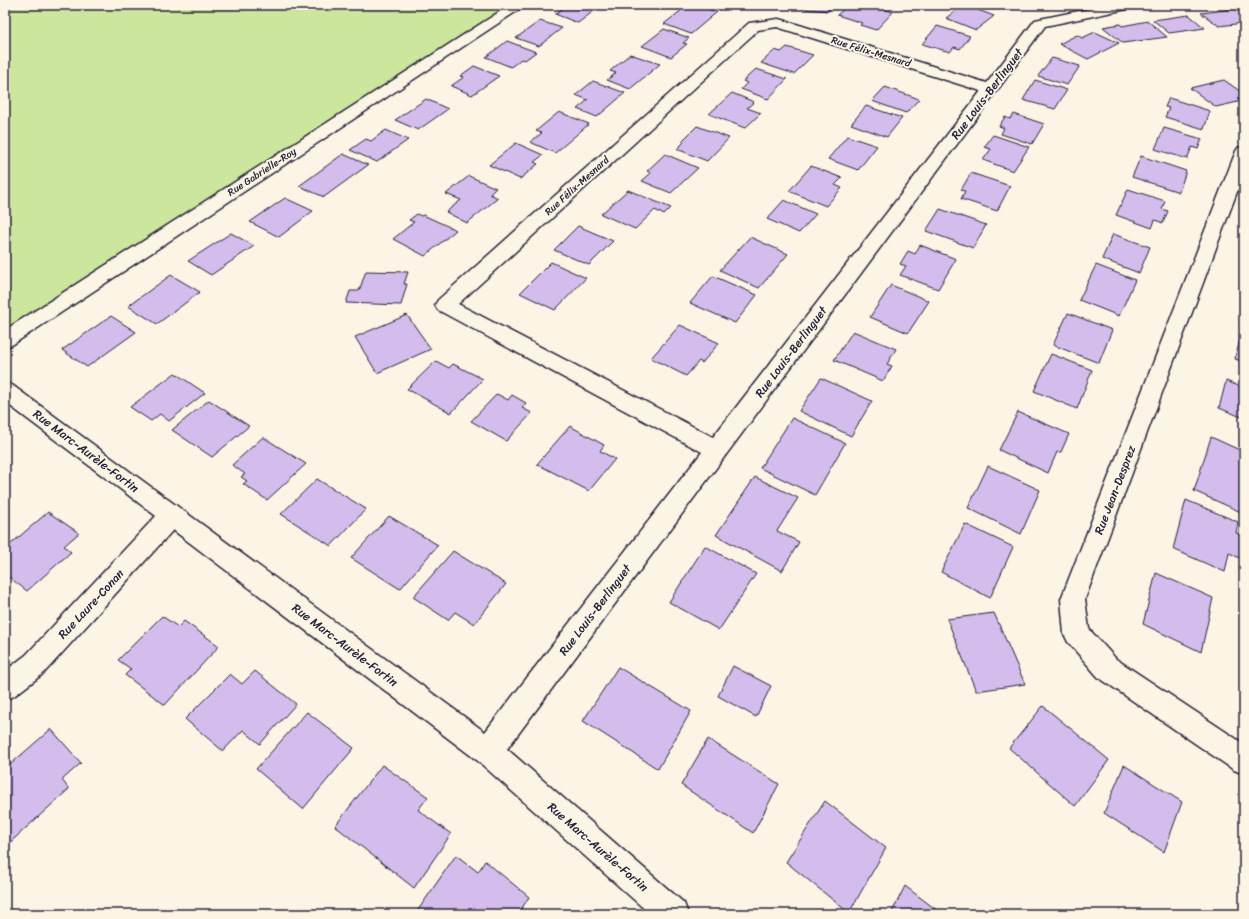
<svg xmlns="http://www.w3.org/2000/svg" width="1249" height="919" viewBox="0 0 1249 919" font-family="Sriracha,sans-serif">
<rect width="100%" height="100%" fill="#fcf5e5"/>
<filter id="ink" filterUnits="userSpaceOnUse"><feTurbulence type="fractalNoise" baseFrequency=".025" numOctaves="2"/><feDisplacementMap in="SourceGraphic" scale="8" xChannelSelector="R" yChannelSelector="G"/><feConvolveMatrix kernelMatrix="1 2 1 2 8 2 1 2 1" color-interpolation-filters="sRGB"/></filter>
<g filter="url(#ink)">
<path fill="#cde69d" stroke="#78846c" d="M5,5H519L5,340V45L10,42L5,39Z"/>
<path fill="#d4bdec" stroke="#22223b" d="M564,5H594L599,7L578,23L555,14L562,9L560,8Z
M688,5H695L717,12L691,34L664,24Z
M802,5H830L829,11L806,9L807,6Z
M848,5H861L876,9L877,7L893,12L876,30L860,25L862,23L837,15Z
M963,5H964L994,16L976,30L946,18Z
M1235,9L1244,15V23L1219,26L1201,13Z
M1189,15L1205,28L1169,33L1153,20Z
M540,21L562,28L539,46L516,38Z
M1148,21L1167,37L1123,43L1103,27L1120,24L1122,26Z
M937,26L970,36L960,49L954,47L950,52L922,44Z
M664,29L689,38L683,43L687,44L671,57L642,46Z
M1095,32L1119,43L1088,59L1059,44L1077,35L1082,38Z
M507,41L536,52L525,60L521,59L511,67L486,57Z
M787,47L813,55L794,74L761,63L775,50L781,52Z
M630,54L660,64L630,89L607,80L616,73L610,71Z
M1052,58L1080,66L1067,85L1038,76Z
M474,66L499,76L472,95L451,86L464,77L460,76Z
M756,69L787,79L768,99L741,89L747,83L743,81Z
M1035,80L1067,90L1055,109L1023,100Z
M1224,80L1244,94V96L1237,98L1242,101L1216,107L1190,88Z
M593,81L625,93L597,117L577,109L588,100L576,95Z
M885,87L919,99L906,113L872,101Z
M732,93L754,102L747,108L761,113L745,128L709,114Z
M1169,98L1210,111L1204,129L1165,117L1169,108L1165,107Z
M426,99L448,109L418,130L395,120Z
M866,106L902,118L887,137L851,124Z
M559,112L589,124L555,153L530,142L542,133L536,131Z
M1014,114L1044,124L1032,144L1001,134L1004,128L999,126L1005,117L1010,119Z
M697,126L729,138L707,161L677,149L684,142L682,141Z
M1164,128L1202,139L1198,149L1192,147L1187,159L1155,149Z
M386,130L408,140L377,162L350,150L366,139L371,141Z
M993,135L1029,147L1013,171L983,160L991,149L984,147Z
M847,136L877,146L858,170L828,159Z
M516,143L543,155L534,162L538,164L520,179L489,165Z
M343,154L368,165L324,197L299,186Z
M665,154L698,168L671,193L642,181L651,173L647,171Z
M1141,156L1186,171L1179,192L1132,177Z
M811,166L842,178L835,185L842,188L826,206L789,191Z
M971,173L1010,186L997,211L961,199L965,191L961,190Z
M469,176L496,188L490,194L498,198L467,223L446,212L461,200L446,194Z
M1128,189L1165,201L1162,209L1168,211L1163,223L1155,220L1152,228L1116,215Z
M628,190L671,208L664,215L655,210L635,229L601,214Z
M285,198L313,211L279,237L250,222Z
M784,200L816,214L799,233L767,219Z
M940,209L986,225L973,248L926,231Z
M417,214L421,216L423,215L456,230L425,256L393,239L414,222L409,220Z
M578,226L613,241L589,265L554,250Z
M231,233L254,246L211,275L188,261Z
M1113,234L1150,247L1139,273L1102,259Z
M750,237L788,254L759,288L720,270Z
M920,245L956,259L938,289L900,275L906,266L900,264L908,251L915,254Z
M551,262L586,278L555,310L520,293Z
M1096,265L1135,280L1119,316L1079,300Z
M366,271L408,272L404,284H407L401,305L346,303L350,291H359Z
M171,275L200,292L157,324L128,306Z
M713,276L757,295L735,323L690,303Z
M891,285L929,301L908,333L870,317Z
M1068,313L1112,330L1099,363L1053,345Z
M407,315L431,349L377,373L355,337Z
M111,316L136,332L87,367L62,350Z
M680,325L719,343L702,363L699,361L686,376L651,358Z
M1243,328L1244,329V362L1235,359Z
M853,331L896,349L887,364L892,366L883,381L834,360Z
M1051,354L1092,370L1077,409L1034,391Z
M436,361L449,368L453,364L483,379L451,413L407,389Z
M175,373L205,393L169,421L160,414L151,421L130,407Z
M821,378L872,401L851,436L799,411Z
M1226,381L1244,388V418L1219,408Z
M497,394L508,400L512,395L526,403L522,408L532,413L506,441L471,421Z
M209,400L249,426L212,457L172,430Z
M1018,412L1069,434L1061,452H1057L1048,473L999,450Z
M792,418L845,443L815,495L760,468Z
M570,426L604,445L600,451L615,459L589,491L537,464Z
M263,437L306,464L267,500L243,484L247,481L241,477L245,474L232,465Z
M1211,437L1244,452V500L1241,512L1194,491Z
M988,466L1040,490L1021,534L968,508Z
M755,477L798,498L777,531L799,542L782,571L716,535Z
M317,479L366,509L331,546L281,514Z
M1186,500L1238,522L1236,533L1244,536V560L1229,553L1225,572L1173,549Z
M48,512L79,533L64,546L71,552L27,591L5,574V549Z
M389,516L438,545L400,589L351,558Z
M965,524L1013,547L990,598L941,572Z
M705,546L756,574L719,630L669,602Z
M453,551L506,584L474,624L455,612L448,620L413,597Z
M1156,573L1213,598L1201,652L1143,624Z
M994,613L1025,684L976,691L947,619Z
M162,616L178,627L184,621L219,646L165,705L125,675L131,669L118,660Z
M733,666L771,686L756,717L718,696Z
M618,667L691,711L658,769L583,721Z
M255,671L296,704L260,744L243,730L223,751L185,719L230,674L242,684Z
M1043,706L1109,760L1075,806L1009,748Z
M307,712L354,748L303,809L256,769Z
M51,729L81,763L62,780L69,789L5,847V769Z
M708,739L779,784L753,833L681,785Z
M382,765L428,797L418,810L451,834L414,888L335,826Z
M1124,765L1182,802L1164,852L1104,813Z
M825,801L886,848L849,913L786,862Z
M456,855L478,872L485,861L529,897L518,914H417L416,913Z
M905,886L942,914H891Z"/>
<g fill="none" stroke-linecap="round" stroke-linejoin="round">
<defs>
<path id="street" d="M510,5H526L12,345L5,347V330Z
M1108,5H1134L1132,8L1127,9L1045,26L507,749L684,903L688,914H650L478,761L173,530L44,673L14,696L5,700V671L26,655L156,516L5,402V383L12,385L485,732L702,452L438,310L435,305L438,300L749,23L778,19L783,20L987,83L1035,20ZM777,27L981,91L713,437L458,304L758,30Z
M1244,146V173L1085,599L1089,629L1116,659L1244,744V774L1234,770L1098,677L1068,642L1064,634L1061,599L1236,151L1238,148Z"/>
</defs>
<use href="#street" stroke="#22223b" stroke-width="3"/>
<use href="#street" fill="#fcf5e5" fill-rule="evenodd"/>
</g>
</g>
<g text-anchor="middle" dominant-baseline="central" stroke-width="4" stroke-linejoin="round" paint-order="stroke">
<g font-size="10" fill="#22223b" stroke="#fcf5e5">
<text transform="translate(871 52) rotate(17)">Rue Félix-Mesnard</text>
<text transform="translate(262 172) rotate(-33)">Rue Gabrielle-Roy</text>
<text transform="translate(577 186) rotate(-42)">Rue Félix-Mesnard</text>
</g>
<g font-size="12" fill="#22223b" stroke="#fcf5e5">
<text transform="translate(987 94) rotate(-53)">Rue Louis-Berlinguet</text>
<text transform="translate(791 352) rotate(-53)">Rue Louis-Berlinguet</text>
<text transform="translate(86 451) rotate(37)">Rue Marc-Aurèle-Fortin</text>
<text transform="translate(1115 490) rotate(-69)">Rue Jean-Desprez</text>
<text transform="translate(91 604) rotate(-47)">Rue Laure-Conan</text>
<text transform="translate(595 610) rotate(-53)">Rue Louis-Berlinguet</text>
<text transform="translate(345 645) rotate(37)">Rue Marc-Aurèle-Fortin</text>
<text transform="translate(598 847) rotate(41)">Rue Marc-Aurèle-Fortin</text>
</g>
</g>
<rect width="1249" height="919" fill="none" stroke="#fcf5e5" stroke-width="20"/>
<rect x="10" y="10" width="1229" height="899" fill="none" stroke="#22223b" stroke-width="1.5" filter="url(#ink)"/>
</svg>
